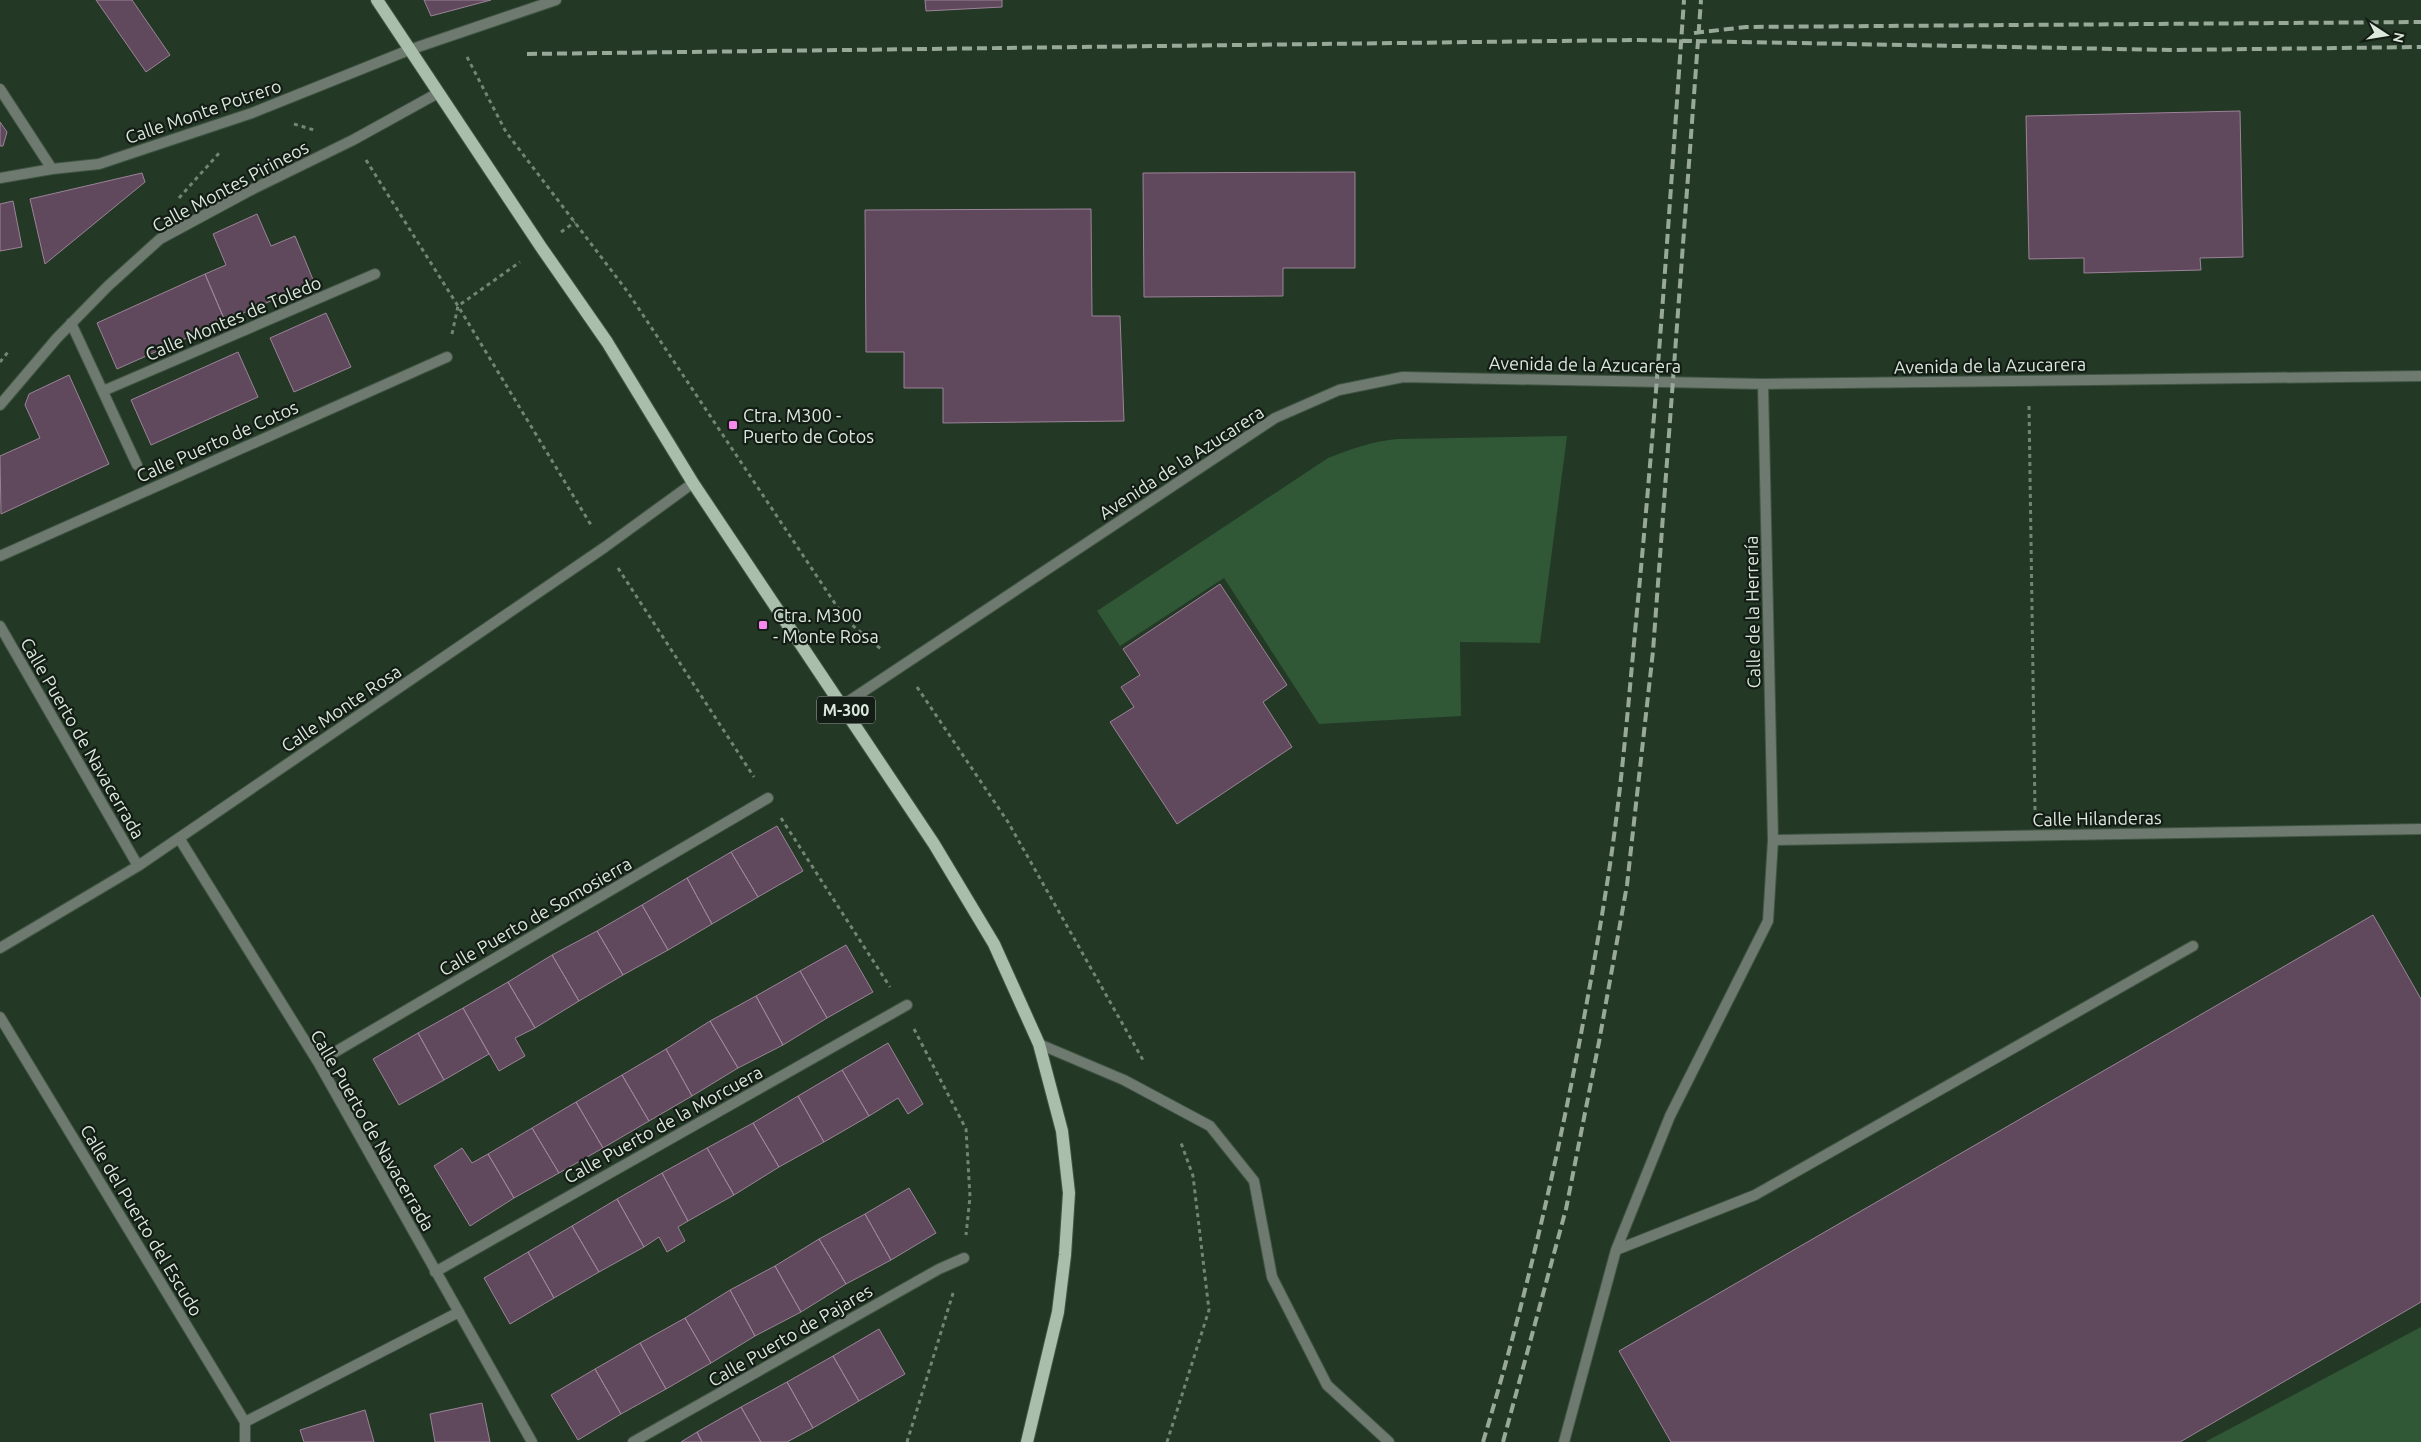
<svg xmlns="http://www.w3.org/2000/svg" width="2421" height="1442" viewBox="0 0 2421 1442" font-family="Ubuntu,sans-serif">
<rect width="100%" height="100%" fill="#233926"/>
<path fill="#305736" d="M1567,436L1540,643L1460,642L1461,716L1319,724L1224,578L1120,646L1097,611L1328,458C1351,449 1373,441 1398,439Z
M2421,1327V1442H2205Z"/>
<path fill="#60495d" stroke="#9c8398" d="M96,0H132L170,55L146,72Z
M424,0H491L431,16Z
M925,0H1002V7L926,11Z
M2240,111L2243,257L2200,258L2201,270L2084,273V258L2029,259L2026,116Z
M0,122L7,132L3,146H0Z
M1355,172V268H1283V296L1144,297L1143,173Z
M142,173L145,182L45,264L30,199Z
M13,201L22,247L0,251V204Z
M1091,209L1092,316H1120L1124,421L943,423V388H904V352H866L865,210Z
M257,214L271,246L295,236L314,282L225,321L205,274L226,265L213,234Z
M205,274L225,321L117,369L97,323Z
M326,313L351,367L294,392L270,338Z
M238,352L258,397L151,445L131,400Z
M69,375L109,464L1,514L0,456L40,438L25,405L29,394Z
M1220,584L1287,685L1263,702L1292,747L1177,824L1110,722L1134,707L1121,687L1140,675L1123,649Z
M777,826L803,871L758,897L731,852Z
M731,852L758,897L712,924L687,878Z
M687,878L712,924L668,950L642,905Z
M642,905L668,950L623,975L597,931Z
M2373,915L2421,999V1302L2180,1442H1671L1619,1351Z
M597,931L623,975L579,1001L552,955Z
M846,945L873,992L827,1018L800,971Z
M552,955L579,1001L535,1028L508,982Z
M800,971L827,1018L783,1045L756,996Z
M508,982L535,1028L515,1038L525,1056L499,1071L463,1008Z
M756,996L783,1045L738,1068L710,1021Z
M463,1008L489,1054L444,1080L418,1033Z
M710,1021L738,1068L692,1096L666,1049Z
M418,1033L444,1080L399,1105L373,1059Z
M888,1043L923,1104L908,1114L898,1098L869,1116L842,1070Z
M666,1049L692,1096L649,1121L622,1075Z
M842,1070L869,1116L824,1142L798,1096Z
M622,1075L649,1121L603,1148L576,1102Z
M798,1096L824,1142L779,1167L753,1123Z
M576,1102L603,1148L559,1173L532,1128Z
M753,1123L779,1167L734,1195L707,1148Z
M532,1128L559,1173L514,1198L488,1154Z
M462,1148L472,1163L488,1154L514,1198L470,1226L434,1166Z
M707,1148L734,1195L688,1221L662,1173Z
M662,1173L688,1221L678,1227L685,1241L667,1252L659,1237L644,1247L617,1199Z
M909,1188L936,1233L891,1260L865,1214Z
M617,1199L644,1247L599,1272L572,1226Z
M865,1214L891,1260L846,1284L819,1239Z
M572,1226L599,1272L554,1298L528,1252Z
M819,1239L846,1284L801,1312L775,1266Z
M528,1252L554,1298L510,1324L484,1278Z
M775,1266L801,1312L755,1336L730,1290Z
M730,1290L755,1336L711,1363L685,1318Z
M685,1318L711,1363L666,1389L640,1343Z
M879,1329L905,1374L859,1401L833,1356Z
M640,1343L666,1389L621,1414L595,1369Z
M833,1356L859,1401L813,1428L787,1382Z
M595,1369L621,1414L578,1440L551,1395Z
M787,1382L813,1428L787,1442H761L741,1407Z
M482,1403L490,1442H435L430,1414Z
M741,1407L761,1442H702L697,1432Z
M365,1410L374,1442H304L300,1430Z
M697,1432L702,1442H681Z"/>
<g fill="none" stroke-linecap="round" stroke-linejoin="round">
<defs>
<path id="service" d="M1773,840L1768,921L1670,1116L1616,1250L1755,1195L2193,946
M1039,1044L1124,1080L1210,1126L1254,1181L1272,1277L1327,1385L1389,1442
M1564,1442L1616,1250"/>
<path id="minor" d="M0,89L52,169
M0,178L52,169L99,164L252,113L409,50L556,0
M71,323L137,465
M1763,384L1773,840L2421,829
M103,391L375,274
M0,405L57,338L108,286L160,239L249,191L353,140L438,93
M0,556L447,357
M0,626L138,866
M843,705L1275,418L1339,390L1403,377L1763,384L2421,376
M179,838L318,1062L532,1442
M0,948L138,866L605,547L693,483
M0,1017L245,1422V1442
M318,1062L768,798
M435,1272L907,1005
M245,1422L459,1312
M633,1442L939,1269L964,1258"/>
<path id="primary" d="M377,0L541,247L607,342L693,483L934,844L994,944L1039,1044L1062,1131L1069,1193L1065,1255L1058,1312L1027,1442"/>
</defs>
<use href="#service" stroke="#405543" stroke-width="12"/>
<use href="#minor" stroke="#405543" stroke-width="12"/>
<use href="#primary" stroke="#405543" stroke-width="14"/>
<path stroke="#738575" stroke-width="3" stroke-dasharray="4 4" stroke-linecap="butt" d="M467,57L506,132L627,291L846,620L882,650
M294,124L314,130
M366,160L458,306L591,525
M179,198L220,152
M561,232L575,222
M452,334L458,306L520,262
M0,362L8,352
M2029,406L2035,810
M618,568L754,777
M917,687L1008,822L1143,1060
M781,818L890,987
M914,1029L966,1129L970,1197L966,1235
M907,1442L954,1290
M1167,1442L1209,1310L1193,1176L1180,1140"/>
<use href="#service" stroke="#6e796f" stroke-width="10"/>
<use href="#minor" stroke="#6e796f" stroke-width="10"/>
<use href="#primary" stroke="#a9bfab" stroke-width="12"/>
<path stroke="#98a99a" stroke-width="4" stroke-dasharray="10 5" stroke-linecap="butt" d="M1694,33L1746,27L2421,22
M527,54L1635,40L2172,50L2421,47
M1483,1442C1538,1259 1577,1072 1607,884C1622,790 1629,694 1638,600C1657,400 1670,200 1684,0
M1503,1442L1566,1209L1599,1042L1627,885L1653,651L1701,0"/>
</g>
<g fill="#f788ec" stroke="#141d15" stroke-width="2">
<rect x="728" y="420" width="10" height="10" rx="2.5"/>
<rect x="758" y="620" width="10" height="10" rx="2.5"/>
</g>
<g text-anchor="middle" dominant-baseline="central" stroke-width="4.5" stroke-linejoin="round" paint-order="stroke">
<rect fill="#141d15" stroke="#9faba0" stroke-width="1" x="817" y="696.5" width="58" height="27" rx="4"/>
<g font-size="16" font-weight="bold" fill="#dbe8dc">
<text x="846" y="710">M-300</text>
</g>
<g font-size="18" fill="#dbe8dc" stroke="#141d15">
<text transform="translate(203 111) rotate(-19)">Calle Monte Potrero</text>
<text transform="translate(230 186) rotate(-28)">Calle Montes Pirineos</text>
<text transform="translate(233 318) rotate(-23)">Calle Montes de Toledo</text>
<text transform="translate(1585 364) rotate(1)">Avenida de la Azucarera</text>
<text transform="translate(1990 365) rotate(-1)">Avenida de la Azucarera</text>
<text transform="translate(217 441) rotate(-24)">Calle Puerto de Cotos</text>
<text transform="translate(1181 462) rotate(-33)">Avenida de la Azucarera</text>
<text transform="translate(1752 612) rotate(-91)">Calle de la Herrería</text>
<text transform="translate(341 708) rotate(-34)">Calle Monte Rosa</text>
<text transform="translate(83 738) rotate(60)">Calle Puerto de Navacerrada</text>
<text transform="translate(2097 818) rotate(-1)">Calle Hilanderas</text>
<text transform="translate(535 916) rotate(-30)">Calle Puerto de Somosierra</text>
<text transform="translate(663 1124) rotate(-29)">Calle Puerto de la Morcuera</text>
<text transform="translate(373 1130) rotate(60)">Calle Puerto de Navacerrada</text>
<text transform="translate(142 1220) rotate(59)">Calle del Puerto del Escudo</text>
<text transform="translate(790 1335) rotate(-30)">Calle Puerto de Pajares</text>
</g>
<g font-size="18" fill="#dbe8dc" stroke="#141d15" text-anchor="start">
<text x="743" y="415">Ctra. M300 -<tspan x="743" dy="21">Puerto de Cotos</tspan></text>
<text x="773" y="615">Ctra. M300<tspan x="773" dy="21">- Monte Rosa</tspan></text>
</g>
</g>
<g transform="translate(2386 35) rotate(102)" stroke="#141d15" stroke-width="4" paint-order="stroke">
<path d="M0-4L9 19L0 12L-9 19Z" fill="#dbe8dc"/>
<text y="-8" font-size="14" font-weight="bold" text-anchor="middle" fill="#dbe8dc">N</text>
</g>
</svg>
